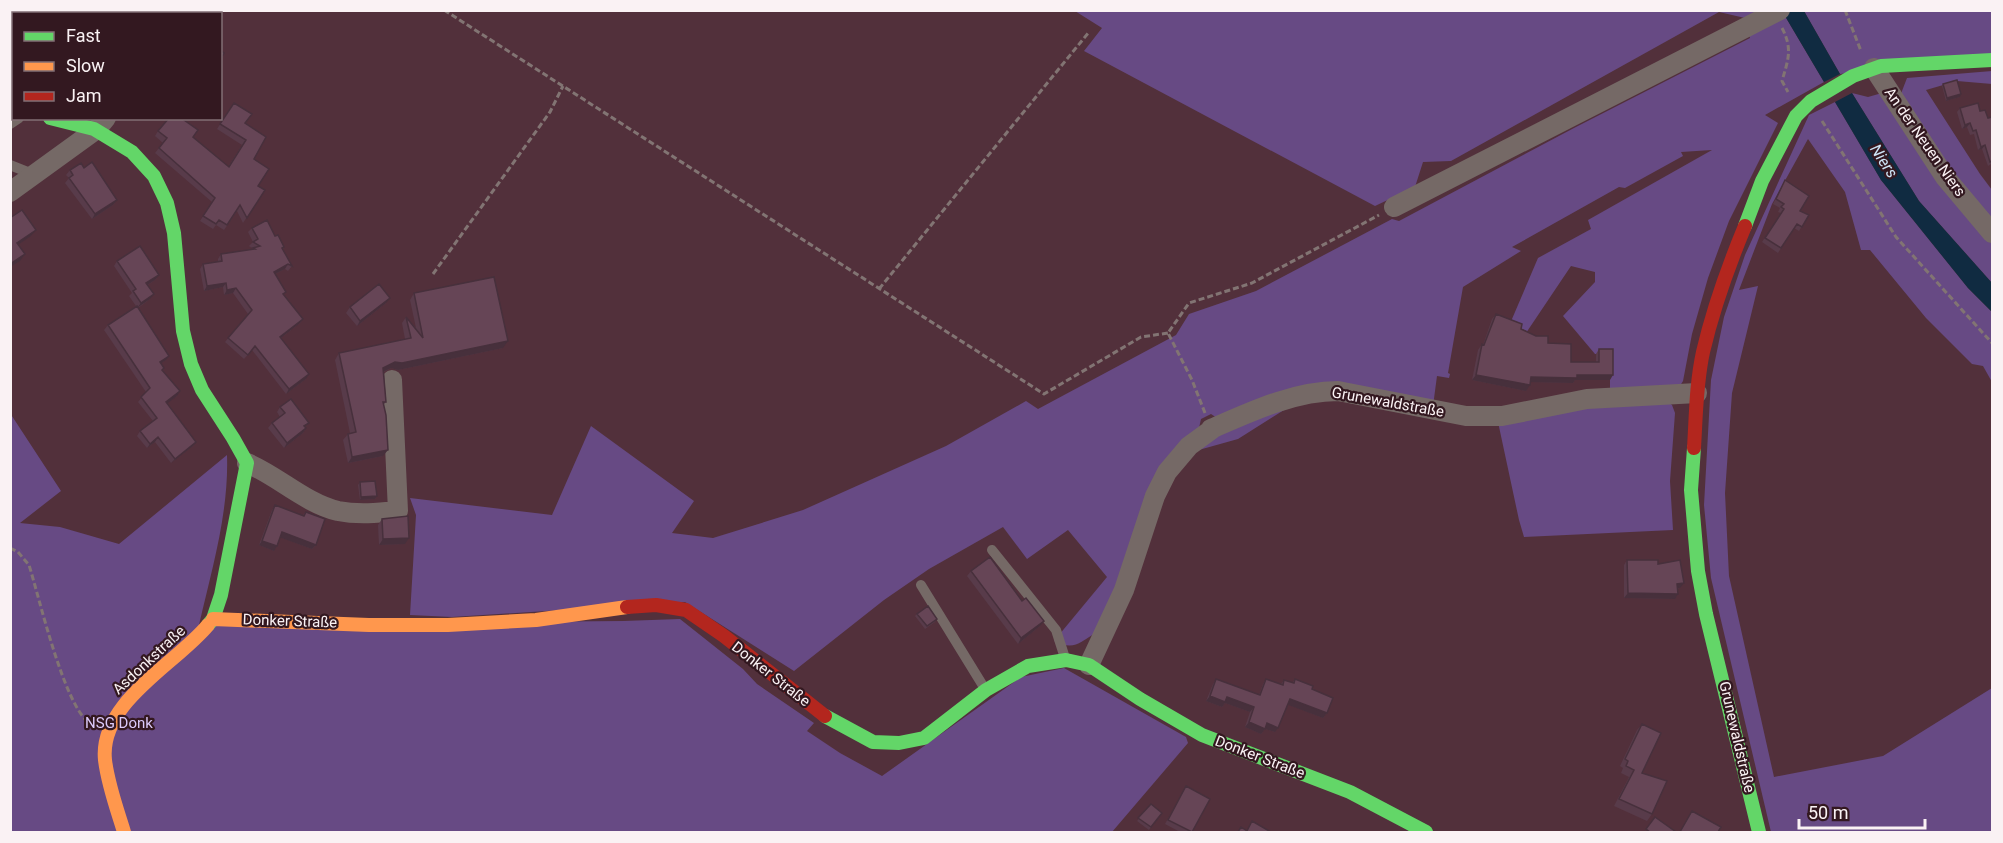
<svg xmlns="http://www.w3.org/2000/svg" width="2003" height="843" viewBox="0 0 2003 843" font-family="Roboto,sans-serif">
<rect width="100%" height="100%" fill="#52303b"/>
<path fill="#674a84" d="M1075,11H1782L1824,82L1765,115L1778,123L1729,221L1708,278L1692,334L1683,381L1678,389L1610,392V354H1595L1563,316L1595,282V272L1571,266L1518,345L1509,326L1538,258L1591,229L1588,220L1712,150L1681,152L1683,156L1625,188L1619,187L1512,247L1521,251L1463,287L1448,373L1450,374L1449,378L1437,376L1433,406L1344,388L1217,418L1211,414L1201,419L1199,428L1097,632C1079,643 1074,651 1054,641L1107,577L1068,530L1027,559L1003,527L929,569L884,600L794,671L685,602L452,617L410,615L416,515L410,498L552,515L591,426L694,501L672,533L713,538L803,510L946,446L1026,401L1038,409L1176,335L1189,314L1256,291L1392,219L1399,221L1574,128L1750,38L1745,18L1719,12L1451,161L1423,162L1415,187L1375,206L1084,51L1102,28Z
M1804,11H1992V55L1840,74Z
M1992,71V84L1957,81L1926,90L1980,174L1992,190V228L1902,101V91L1907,78Z
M1852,93L1868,97L1882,93L1945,187L1992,243V283L1919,201Z
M1835,102L1881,180L1968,288L1992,312V382L1983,366L1972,364L1926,318L1870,250H1861L1845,192L1808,139L1772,204L1739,290L1758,286L1732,393L1725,493L1729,576L1774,777L1883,756L1992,688V832H1771L1711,578L1704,505L1711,380L1724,317L1745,255L1809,115Z
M1300,400L1238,439L1188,453L1212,433Z
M1666,400L1672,405L1675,413L1670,481L1673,530L1524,537L1519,520L1498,422L1583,404Z
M10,413L61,491L20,523L60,527L119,544L227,455C229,512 212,569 199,625L623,621L680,619L743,669L757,684L814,723L807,731L840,753L882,776L1021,677L1064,668L1186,737L1188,743L1112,832H11Z"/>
<path fill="#102b41" d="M1782,11H1804L1840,74L1824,82Z
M1852,93L1919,201L1992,283V312L1968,288L1881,180L1835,102Z"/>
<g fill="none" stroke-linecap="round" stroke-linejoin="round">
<path stroke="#827473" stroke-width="3" stroke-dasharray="6 3" stroke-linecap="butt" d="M444,10L1044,394L1141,337L1168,333
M1845,10L1861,51
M1782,28C1793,49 1788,60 1782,81L1788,92
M1822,121L1896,237L1992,343
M433,274L550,112L563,86
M879,289L1089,32
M1205,413L1192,380L1168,333L1189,303L1252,283L1379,215
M10,548L18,552L29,565C40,600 63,702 89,723"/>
<path stroke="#756966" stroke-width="10" d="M10,124L19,118
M10,165L35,175
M992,550L1056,630L1065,658
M921,585L985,689"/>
<path stroke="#756966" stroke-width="20" d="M193,14L196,10
M1874,68L1945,177L1992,233
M10,192L97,129L106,118
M1394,207L1780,10
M247,463C278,476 305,503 338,511C358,515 378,513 398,511L392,380
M1089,665L1124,590L1155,496L1167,472L1189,446L1211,430V429C1250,412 1294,391 1338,391L1466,416H1502L1587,399L1697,393"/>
<path stroke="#63d668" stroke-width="14" d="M50,118L94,129L132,152L154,176L167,203L174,233L183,331L191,364L202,390L233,438L247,463L221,595L213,619L208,625
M1745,226L1762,181L1796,116L1811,101L1853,76L1881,66L1992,60
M1694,448L1691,490L1698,571L1706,614L1759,832
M825,716L873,742L899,743L924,738L986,690L1028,666L1066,660L1089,665L1140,699L1202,735L1350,792L1426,832"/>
<path stroke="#ff974d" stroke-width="14" d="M10,102L14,104
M213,619L369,625H448L536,620L627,607
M124,832C117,809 108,785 105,760C99,702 176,664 208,625"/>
<path stroke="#b3261e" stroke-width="14" d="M1694,448C1696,416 1696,384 1703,352C1713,309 1728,267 1745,226
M627,607L656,605L686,610L724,636L825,716"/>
</g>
<path fill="#583b4a" d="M1943,84L1960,97L1946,101L1942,86Z
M234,103L245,123L254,159L258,186L265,190L243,223L237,211L224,230L216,225L213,229L200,221L212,202L155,153L163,143L155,136L158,131L193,137L228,167L242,145L217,129Z
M1960,108L1980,111L1988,118L1992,117V168L1991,164L1988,166L1982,149L1978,150L1974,134L1970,135L1967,127L1962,129L1957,112Z
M70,170L117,200L113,205L92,219L65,183L69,178L66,175Z
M1785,180L1800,211L1809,215L1799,231L1794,228L1778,253L1762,242L1781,213L1778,212L1780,208L1773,204Z
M252,228L275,236L284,247L283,249L292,266L288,271L285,269L275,274L284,295L303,319L300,323L281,338L306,379L286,394L252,350L244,359L225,342L248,314L233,293L224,295L223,287L204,291L200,269L203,264L218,262V259L221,254L252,249H253L249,246L253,242L248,232Z
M117,261L159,275L155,280L148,285L150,299L138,308L166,360L161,363L164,368L163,370L177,396L167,403L196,442L193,446L171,463L155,442L147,448L137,436L140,431L153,421L138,402L146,392L104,330L108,325L136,306L129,296L132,293L114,266Z
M414,293L503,348L398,370L391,368L384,372L386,402L384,404L383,456L348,463L343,440L348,434L350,433L335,360L339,353L405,339L402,323L406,317L416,328L410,300Z
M386,303L357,326L346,313L350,307Z
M1496,314L1548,343L1571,362H1596V354L1599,349L1610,380H1575L1573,383L1530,382L1526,391L1472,380L1478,350L1482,344L1483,345L1492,319Z
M280,407L306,428L303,433L284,448L268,428L272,423L280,417L277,412Z
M360,482L377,496L375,499L360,500L358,485Z
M275,505L303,515L306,512L316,545L312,549L280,537L274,551L259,545L272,510Z
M382,519L405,544L379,545L378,525Z
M1627,560L1658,564L1680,588L1677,589L1675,599L1624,598V565Z
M971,571L1040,626L1018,644L967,576Z
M917,614L937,619L935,622L925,629L915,616Z
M1216,679L1259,695L1263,684L1266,679L1281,684L1284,680L1292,683L1295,679L1312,689L1327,713L1323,718L1287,704L1275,732L1265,729L1261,734L1245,727L1250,712L1225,703L1222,707L1206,701L1213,684Z
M1642,724V773L1652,814L1647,821L1614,806L1629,777L1621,773L1623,768L1620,766L1637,730Z
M1186,786L1191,832H1180L1165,824Z
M1151,804L1162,813L1149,830L1137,821Z"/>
<path fill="#47303c" d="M1961,94L1960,97L1946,101L1947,98Z
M1970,123L1967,127L1962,129L1965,125Z
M1985,145L1982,149L1978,150L1981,147Z
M117,200L113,205L92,219L95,214Z
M36,230L31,236L12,249L17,243Z
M25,254L20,261L10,267V264Z
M288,264L285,269L271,276L274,272Z
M159,275L155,280L143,288L146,283Z
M226,283L223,287L204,291L207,286Z
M236,288L233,293L224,295L227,290Z
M154,294L150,299L137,308L141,303Z
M390,298L386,303L357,326L360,321Z
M303,319L300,323L277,341L280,337Z
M508,341L503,348L398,370L391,368L379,374L383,368L395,362Z
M169,356L166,360L157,366L160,362Z
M309,374L306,379L286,394L289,389Z
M1476,375L1530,385L1526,391L1472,380Z
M1577,375H1613L1610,380H1575L1573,383L1528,382L1531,377Z
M180,391L177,396L163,407L166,402Z
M306,428L303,433L284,448L287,443Z
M158,437L155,442L147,448L150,444Z
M196,442L193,446L171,463L175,459Z
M388,450L383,456L348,463L352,457Z
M377,496L375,499L360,500L361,497Z
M282,532L316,545L312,549L279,537Z
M409,538L405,544L379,545L383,539Z
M262,541L277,546L274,551L259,545Z
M1684,583L1680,588L1673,589L1677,584Z
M1628,593L1678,594L1675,599L1624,598Z
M1044,621L1040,626L1018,644L1021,638Z
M1210,696L1227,697L1254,707L1250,712L1225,703L1222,707L1206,701Z
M1290,699L1327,713L1323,718L1286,704Z
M1249,722L1267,723L1278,728L1275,732L1265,729L1261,734L1245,727Z"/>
<path fill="#664556" stroke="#47303c" stroke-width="1.5" d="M220,50L224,53L220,60Z
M1957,80L1961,94L1947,98L1943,84Z
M234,103L252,114L245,123L266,137L254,159L269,169L258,186L265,190L247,218L240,205L227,225L219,220L216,224L203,216L215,198L159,148L167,138L158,131L169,118H181L198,130L193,137L229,167L246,140L220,124Z
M1978,103L1980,111L1985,110L1988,118L1992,117V161L1990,162L1985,145L1981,147L1976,130L1973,131L1970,123L1965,125L1960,108Z
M92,162L117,200L95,214L69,178L73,175L70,170L81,163L84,168Z
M1785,180L1809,196L1800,211L1809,215L1802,227L1797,224L1781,248L1765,238L1784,209L1781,207L1784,204L1776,199Z
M22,210L36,230L17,243L25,254L10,264V218Z
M267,220L275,236L278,235L284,247L282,248L292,266L288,264L274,272L286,292L283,294L303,319L280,337L309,374L289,389L255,346L248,355L228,338L252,310L236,288L227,290L226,283L207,286L203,264L222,261L221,254L255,249L253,248L260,246L253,242L258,239L252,228Z
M140,246L159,275L146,283L154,294L141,303L133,291L136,289L117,261Z
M494,277L508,341L402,363L395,362L383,368L386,402H383L386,415L388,450L352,457L348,434L356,432L339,353L411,338L406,317L423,338L414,293Z
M379,284L390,298L360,321L350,307Z
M137,306L169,356L160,362L164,368L162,370L180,391L166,402L196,442L175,459L158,437L150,444L140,431L157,418L141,397L150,388L108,325Z
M1496,314L1522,324L1521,329L1536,336H1548V343L1571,344V362H1599V349H1613V375H1577V378L1531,377L1530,385L1476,375L1482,344L1484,345Z
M291,399L309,423L304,426L306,428L287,443L272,423L285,413L280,407Z
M375,481L377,496L361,497L360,482Z
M275,505L304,516L306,512L325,519L316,545L282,532L277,546L262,541Z
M408,516L409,538L383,539L382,519Z
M990,557L1022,601L1026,598L1044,621L1021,638L971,571Z
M1627,560H1658V564L1680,560L1684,583L1677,584L1678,594L1628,593Z
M928,606L937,619L927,626L917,614Z
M1216,679L1260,695L1266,679L1283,685L1284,680L1294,683L1295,679L1313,686L1312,689L1333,698L1327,713L1290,699L1278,728L1267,723L1265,729L1249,722L1254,707L1227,697L1225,702L1210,696Z
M1642,724L1661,733L1642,773L1667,781L1652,814L1619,799L1634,770L1626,766L1628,761L1625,759Z
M1186,786L1210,799L1192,832L1168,820Z
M1151,804L1162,813L1151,827L1138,818Z
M1692,811L1721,827L1718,832H1680Z
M1655,817L1676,832H1650L1646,829Z
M1252,821L1271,832H1238L1241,827L1247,831Z"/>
<g text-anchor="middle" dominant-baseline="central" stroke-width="4.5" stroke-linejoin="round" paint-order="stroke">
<g font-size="15" fill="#faf2f4" stroke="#331820">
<text transform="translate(1925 142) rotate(55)">An der Neuen Niers</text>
<text transform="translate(1388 402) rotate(10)">Grunewaldstraße</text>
<text transform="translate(290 621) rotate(2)">Donker Straße</text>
<text transform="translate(149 660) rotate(-43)">Asdonkstraße</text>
<text transform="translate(771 674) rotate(38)">Donker Straße</text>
<text transform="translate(1737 737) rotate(77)">Grunewaldstraße</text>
<text transform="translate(1260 757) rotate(21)">Donker Straße</text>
</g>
<g font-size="15" fill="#dccafa" stroke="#331820">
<text x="119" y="723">NSG Donk</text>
</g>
<g font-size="16" font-style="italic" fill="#cde4f6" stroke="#331820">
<text transform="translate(1884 161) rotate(57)">Niers</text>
</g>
</g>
<rect width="2003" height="843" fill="none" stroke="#faf2f4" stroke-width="24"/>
<rect x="12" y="12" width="210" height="108" fill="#331820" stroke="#836f75" stroke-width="1.5"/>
<rect x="24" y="32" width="30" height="9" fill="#63d668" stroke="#836f75" stroke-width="1.5"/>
<text x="66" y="42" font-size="18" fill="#faf2f4">Fast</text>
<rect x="24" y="62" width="30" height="9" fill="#ff974d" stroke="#836f75" stroke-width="1.5"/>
<text x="66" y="72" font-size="18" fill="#faf2f4">Slow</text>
<rect x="24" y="92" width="30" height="9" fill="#b3261e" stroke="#836f75" stroke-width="1.5"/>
<text x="66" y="102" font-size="18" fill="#faf2f4">Jam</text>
<path d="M1799 819v9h126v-9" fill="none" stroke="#faf2f4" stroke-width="3"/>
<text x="1808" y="819" font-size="18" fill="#faf2f4" stroke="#331820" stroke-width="4.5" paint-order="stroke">50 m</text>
</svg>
